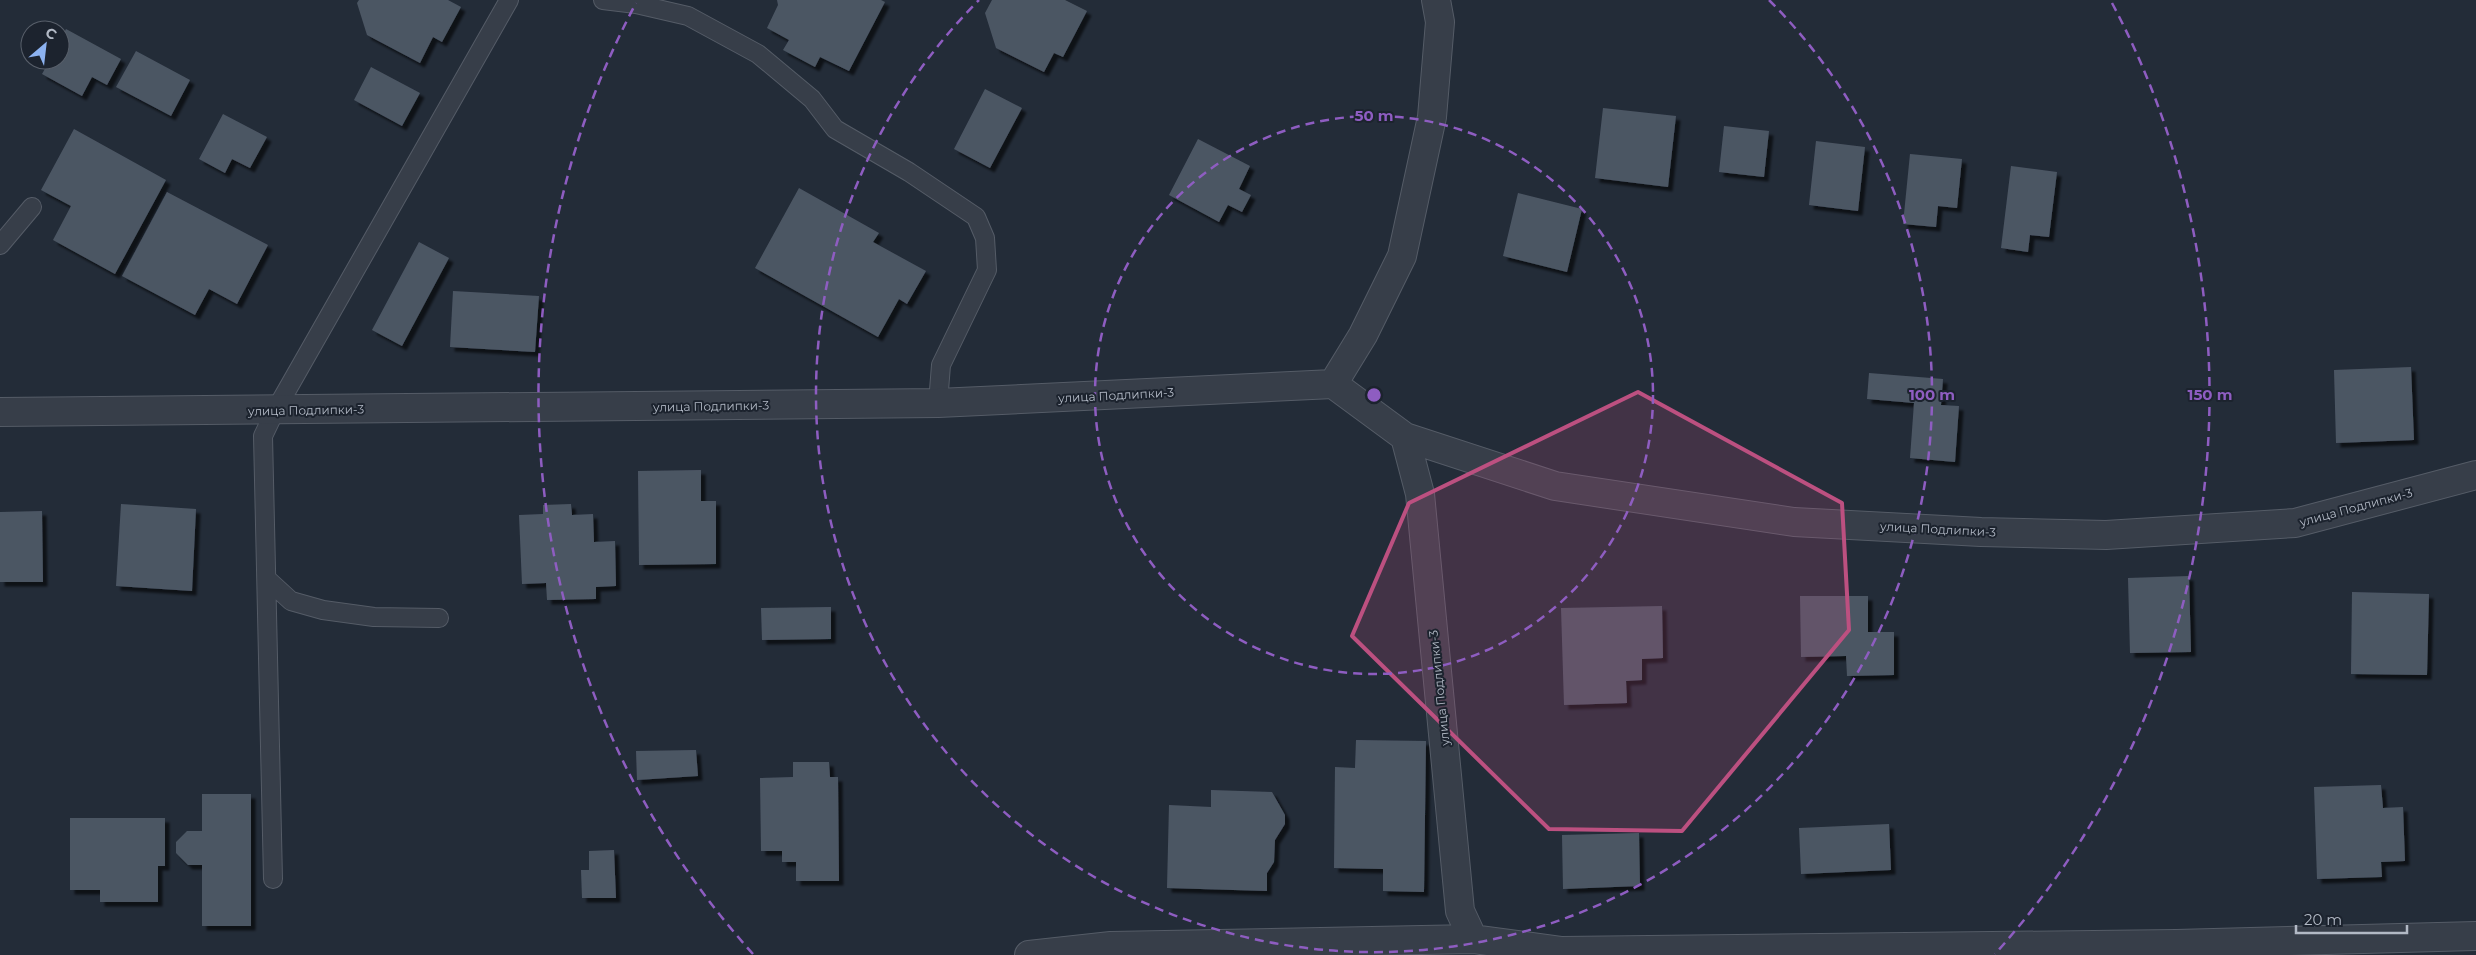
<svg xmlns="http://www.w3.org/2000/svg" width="2476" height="955" viewBox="0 0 2476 955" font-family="Montserrat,sans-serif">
<defs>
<filter id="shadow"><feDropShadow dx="4.5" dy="4.5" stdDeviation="1" flood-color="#0009"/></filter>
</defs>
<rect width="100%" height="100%" fill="#232c38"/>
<path fill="#4c5664" filter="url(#shadow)" d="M359,0H448L461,7L442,42L433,37L420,63L367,35L357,3Z
M777,0H881L885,2L849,71L820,57L815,67L783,50L789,40L767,28L778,5Z
M992,0H1065L1087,11L1063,57L1054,53L1044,72L996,48L985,13Z
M66,29L121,59L107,85L92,77L82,96L42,74L50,60H60V41Z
M136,51L190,80L171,116L116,87Z
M371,67L420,93L402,126L354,100Z
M985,89L1022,108L990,168L954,149Z
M1603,108L1676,116L1668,187L1595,178Z
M223,114L267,137L250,168L232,159L225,173L199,159Z
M1724,126L1769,131L1764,177L1719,172Z
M74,129L166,180L115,274L53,240L71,206L41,190Z
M1198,139L1250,166L1239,189L1251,195L1242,212L1228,205L1219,222L1169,195Z
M1816,141L1865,147L1858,211L1809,205Z
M1910,154L1962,159L1957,208L1938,206L1936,227L1903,224Z
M2011,166L2057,172L2049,237L2030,235L2028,252L2001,248Z
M799,188L879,233L873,242L926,271L907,304L899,299L878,337L755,268Z
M167,192L268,245L237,304L209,289L195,315L122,276Z
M1518,193L1582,209L1567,272L1503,256Z
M419,242L449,258L402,346L372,330Z
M453,291L539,296L535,352L450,347Z
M2411,367L2414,440L2336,443L2334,370Z
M1869,373L1943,379L1941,405L1959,406L1955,462L1910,458L1914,403L1867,399Z
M701,470V501H716V564L639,565L638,471Z
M121,504L196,509L192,591L116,586Z
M571,504L572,515L593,514L594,542L615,541L616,586L596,587V599L547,600L546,583L522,584L519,515L543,514V505Z
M42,511L43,582H0V512Z
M2189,576L2191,652L2130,653L2128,578Z
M2352,592L2429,594L2427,675L2351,674Z
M1800,596H1868V632H1894V675L1847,676L1846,656L1801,657Z
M1662,606L1663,658L1642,659V680L1626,681L1627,703L1564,705L1561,608Z
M831,607V639L762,640L761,608Z
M1356,740L1426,741L1424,892L1383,891V869L1334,868L1335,767L1355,768Z
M696,750L698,776L637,780L636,751Z
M793,762H829L830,777H838L839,881H796V862H782V851H761L760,778L793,777Z
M2381,785L2383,808L2403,807L2405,861L2381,862L2382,877L2317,879L2314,787Z
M1211,790L1272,792L1285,815V824L1275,840L1274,862L1267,873V891L1167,888L1169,805L1211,807Z
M202,794H251V926H202V865H188L176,853V842L187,831H202Z
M70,818H165V866H158V902H100V890H70Z
M1889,824L1891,870L1801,874L1799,828Z
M1639,833L1640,886L1563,889L1562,835Z
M614,850L616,898H582L581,870H589V851Z"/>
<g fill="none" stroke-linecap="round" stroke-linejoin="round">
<defs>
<path id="lane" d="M603,0L636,4L688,16L758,54L812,99L835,129L909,172L976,217L985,238L987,270L941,365L938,403
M0,245L32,207
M267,579L291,601L323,610L374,617L439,618
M273,879L263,436L275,411L509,0"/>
<path id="street" d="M1333,384L1363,335L1402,256L1432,117L1440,22L1436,0
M0,412L938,403L1333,384L1405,437L1420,494L1460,911L1473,939
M1405,437L1555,486L1794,522L1981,532L2106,535L2295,523L2476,475
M1029,955L1111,946L1473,939L1562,951L2176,944L2476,936"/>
</defs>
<use href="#lane" stroke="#555c67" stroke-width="20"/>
<use href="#street" stroke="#555c67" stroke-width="30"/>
<use href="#lane" stroke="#373e49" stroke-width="18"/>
<use href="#street" stroke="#373e49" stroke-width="28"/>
</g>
<path fill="#bc5080" fill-opacity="0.2" stroke="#bc5080" stroke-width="4" stroke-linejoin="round" d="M1638,392L1842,503L1849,630L1682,831L1549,829L1352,636L1409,503Z"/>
<g fill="none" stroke="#8e5dc1" stroke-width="2.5" stroke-dasharray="9 6">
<circle cx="1374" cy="395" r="279"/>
<path d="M1769 0A558 558 0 1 1 979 0"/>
<path d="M753 954A836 836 0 0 1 636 3M2112 3A836 836 0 0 1 1995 954"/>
</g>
<g text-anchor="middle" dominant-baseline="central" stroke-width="4" stroke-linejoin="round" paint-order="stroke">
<g font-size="12" fill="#b2b9c5" stroke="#1c232e">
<text transform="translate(1116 395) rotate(-3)">улица Подлипки-3</text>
<text transform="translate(711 406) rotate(-1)">улица Подлипки-3</text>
<text transform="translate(306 410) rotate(-1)">улица Подлипки-3</text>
<text transform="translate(2356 507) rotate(-15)">улица Подлипки-3</text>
<text transform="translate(1938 529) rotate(3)">улица Подлипки-3</text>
<text transform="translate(1439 688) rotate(-96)">улица Подлипки-3</text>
</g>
</g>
<circle cx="1374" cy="395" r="8" fill="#8e5dc1" stroke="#1c232e" stroke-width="2.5"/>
<g font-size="15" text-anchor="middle" font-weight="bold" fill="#8e5dc1" stroke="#1c232e" stroke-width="4" stroke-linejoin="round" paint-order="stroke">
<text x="1374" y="121">50 m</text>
<text x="1932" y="400">100 m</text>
<text x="2210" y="400">150 m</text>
</g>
<g transform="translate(45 45) rotate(28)"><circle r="24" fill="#1c232e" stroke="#585f6a"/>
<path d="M0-4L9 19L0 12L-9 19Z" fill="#8cb2f0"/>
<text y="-8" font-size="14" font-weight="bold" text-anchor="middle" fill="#b2b9c5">С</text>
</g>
<path d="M2296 925v8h111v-8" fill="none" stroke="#b2b9c5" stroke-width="2.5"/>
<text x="2304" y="925" font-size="15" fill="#b2b9c5" stroke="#1c232e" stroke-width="4" paint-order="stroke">20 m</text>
</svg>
